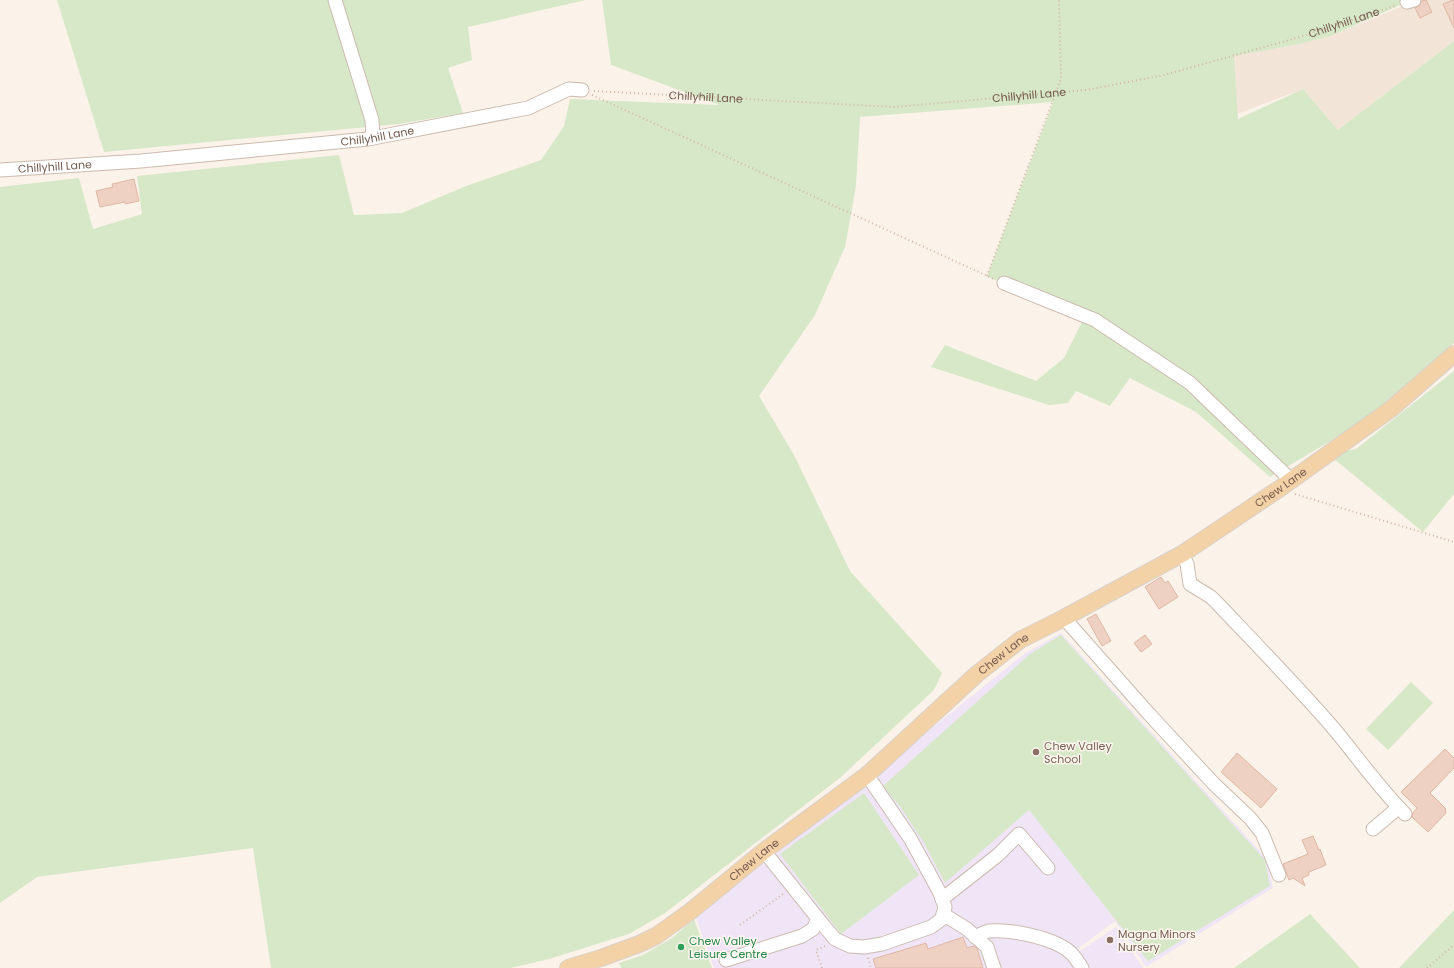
<svg xmlns="http://www.w3.org/2000/svg" width="1454" height="968" viewBox="0 0 1454 968" font-family="Poppins,sans-serif">
<rect width="100%" height="100%" fill="#fbf3e9"/>
<path fill="#f2e4d7" d="M1407,0H1454V41L1338,130L1303,89L1237,114L1233,56L1295,45L1331,36L1407,4Z"/>
<path fill="#efe5f7" d="M1061,633L1266,858L1273,888L1146,967L1115,921L1075,951L1081,968H714L696,918L1024,654Z
M1116,927L1143,968H1085L1077,953Z"/>
<path fill="#d7e8c8" d="M57,0H586L468,27L472,60L448,68L463,113L399,124L104,152Z
M602,0H1407V2L1331,36L1295,45L1234,56L1238,119L1303,89L1338,130L1454,41V343L1364,421L1270,477L1196,412L1130,378L1110,406L1076,391L1068,403L1049,405L931,367L945,345L1036,381L1064,358L1082,322L987,276L1053,102L860,117L856,186L845,247L815,315L759,396L794,455L850,571L942,673L934,690L841,777L665,913L629,934L549,959L511,968H271L253,848L37,877L0,903V187L79,178L93,229L142,214L137,176L339,155L354,215L402,213L466,186L541,160L564,126L570,99L720,105L611,65Z
M1454,371V494L1423,532L1328,454L1356,449Z
M1061,635L1265,860L1270,886L1148,961L1029,810L945,883L924,843L901,808L883,786L1030,654Z
M1411,682L1433,703L1388,750L1366,729Z
M864,793L919,875L841,934L780,854Z
M1454,910V968H1399Z
M1310,914L1360,968H1234Z
M694,919L712,968H621L619,963L643,955L672,938Z"/>
<path fill="#eed1c2" stroke="#dfb7a4" d="M1426,0L1432,12L1420,18L1415,8L1419,6L1422,1Z
M1453,0H1454V28L1443,4Z
M134,179L139,201L125,204V202L100,207L96,191L113,187L112,184Z
M1161,577L1165,583L1168,581L1178,597L1159,609L1145,587Z
M1096,614L1111,641L1102,646L1087,619Z
M1145,635L1152,644L1141,652L1134,643Z
M1445,749L1454,758V768L1430,793L1445,808L1446,813L1428,832L1412,817L1413,813L1417,808L1401,792Z
M1237,753L1277,789L1261,808L1221,772Z
M1313,836L1319,850L1320,849L1326,865L1309,872V875L1302,878L1305,886L1293,878L1289,880L1283,864L1308,854L1302,840Z
M963,937L967,948L974,946L977,948L983,968H876L873,959L926,943L928,949Z"/>
<g fill="none" stroke-linecap="round" stroke-linejoin="round">
<defs>
<g id="minor">
<path d="M335,0L372,120L373,138"/>
<path d="M1407,2L1414,0"/>
<path id="s2" d="M0,170L141,161L368,139L528,108L569,89L582,90"/>
<path d="M1004,283L1095,320L1190,383L1291,480"/>
<path d="M1182,554L1187,564L1190,584L1211,597L1218,604C1255,643 1293,682 1329,723C1355,753 1377,786 1405,814"/>
<path d="M1064,618L1149,714L1214,784L1250,818L1262,833L1279,875"/>
<path d="M1373,829L1398,808"/>
<path d="M764,851L824,926L835,939L850,946L864,947L882,944L931,927L942,919L945,907L940,893L910,838L867,775"/>
<path d="M942,899L998,855L1019,834L1048,868"/>
<path d="M943,914L967,929L987,947L994,968"/>
<path d="M975,937C979,935 984,932 989,931C1011,929 1055,938 1071,953C1075,957 1079,963 1082,968"/>
<path d="M726,960L802,936L813,929L818,919"/>
</g>
<g id="major">
<path id="s3" d="M568,968L601,958L639,944L656,936L691,911L764,851L867,775L977,674L1020,640L1060,620L1182,554L1279,489L1391,409L1454,354"/>
</g>
</defs>
<use href="#minor" stroke="#ccbaaf" stroke-width="15"/>
<use href="#major" stroke="#d8d1cd" stroke-width="18"/>
<g stroke="#d3b4a5" stroke-width="2" stroke-dasharray="1 3" stroke-linecap="butt">
<path id="s1" d="M594,91L895,107L1086,90L1164,75L1300,37L1397,5"/>
<path d="M592,95L994,279"/>
<path d="M987,276L1061,79L1059,0"/>
<path d="M1295,494L1454,542"/>
<path d="M740,925L783,894"/>
<path d="M868,958L871,968"/>
<path d="M822,968L816,950L825,946"/>
<path d="M1427,968L1454,945"/>
</g>
<use href="#minor" stroke="#fff" stroke-width="13"/>
<use href="#major" stroke="#f4d2a7" stroke-width="16"/>
</g>
<g fill="#8d6e63" stroke="#fef7ef" stroke-width="1.5">
<circle cx="1036" cy="752" r="4"/>
<circle cx="1110" cy="940" r="4"/>
</g>
<circle fill="#2e9e5b" stroke="#fef7ef" stroke-width="1.5" cx="681" cy="947" r="4"/>
<g text-anchor="middle" dominant-baseline="central" stroke-width="3" stroke-linejoin="round" paint-order="stroke">
<g font-size="11" fill="#73594e" stroke="#fef7ef">
<text stroke="none"><textPath href="#s1" startOffset="760">Chillyhill Lane</textPath></text>
<text stroke="none"><textPath href="#s1" startOffset="436">Chillyhill Lane</textPath></text>
<text stroke="none"><textPath href="#s1" startOffset="112">Chillyhill Lane</textPath></text>
<text stroke="none"><textPath href="#s2" startOffset="379">Chillyhill Lane</textPath></text>
<text stroke="none"><textPath href="#s2" startOffset="55">Chillyhill Lane</textPath></text>
<text stroke="none"><textPath href="#s3" startOffset="866">Chew Lane</textPath></text>
<text stroke="none"><textPath href="#s3" startOffset="542">Chew Lane</textPath></text>
<text stroke="none"><textPath href="#s3" startOffset="218">Chew Lane</textPath></text>
</g>
<g font-size="11" fill="#785e54" stroke="#fef7ef" text-anchor="start">
<text x="1044" y="746">Chew Valley<tspan x="1044" dy="13">School</tspan></text>
<text x="1118" y="934">Magna Minors<tspan x="1118" dy="13">Nursery</tspan></text>
</g>
<g font-size="11" fill="#27864d" stroke="#fef7ef" text-anchor="start">
<text x="689" y="941">Chew Valley<tspan x="689" dy="13">Leisure Centre</tspan></text>
</g>
</g>
</svg>
